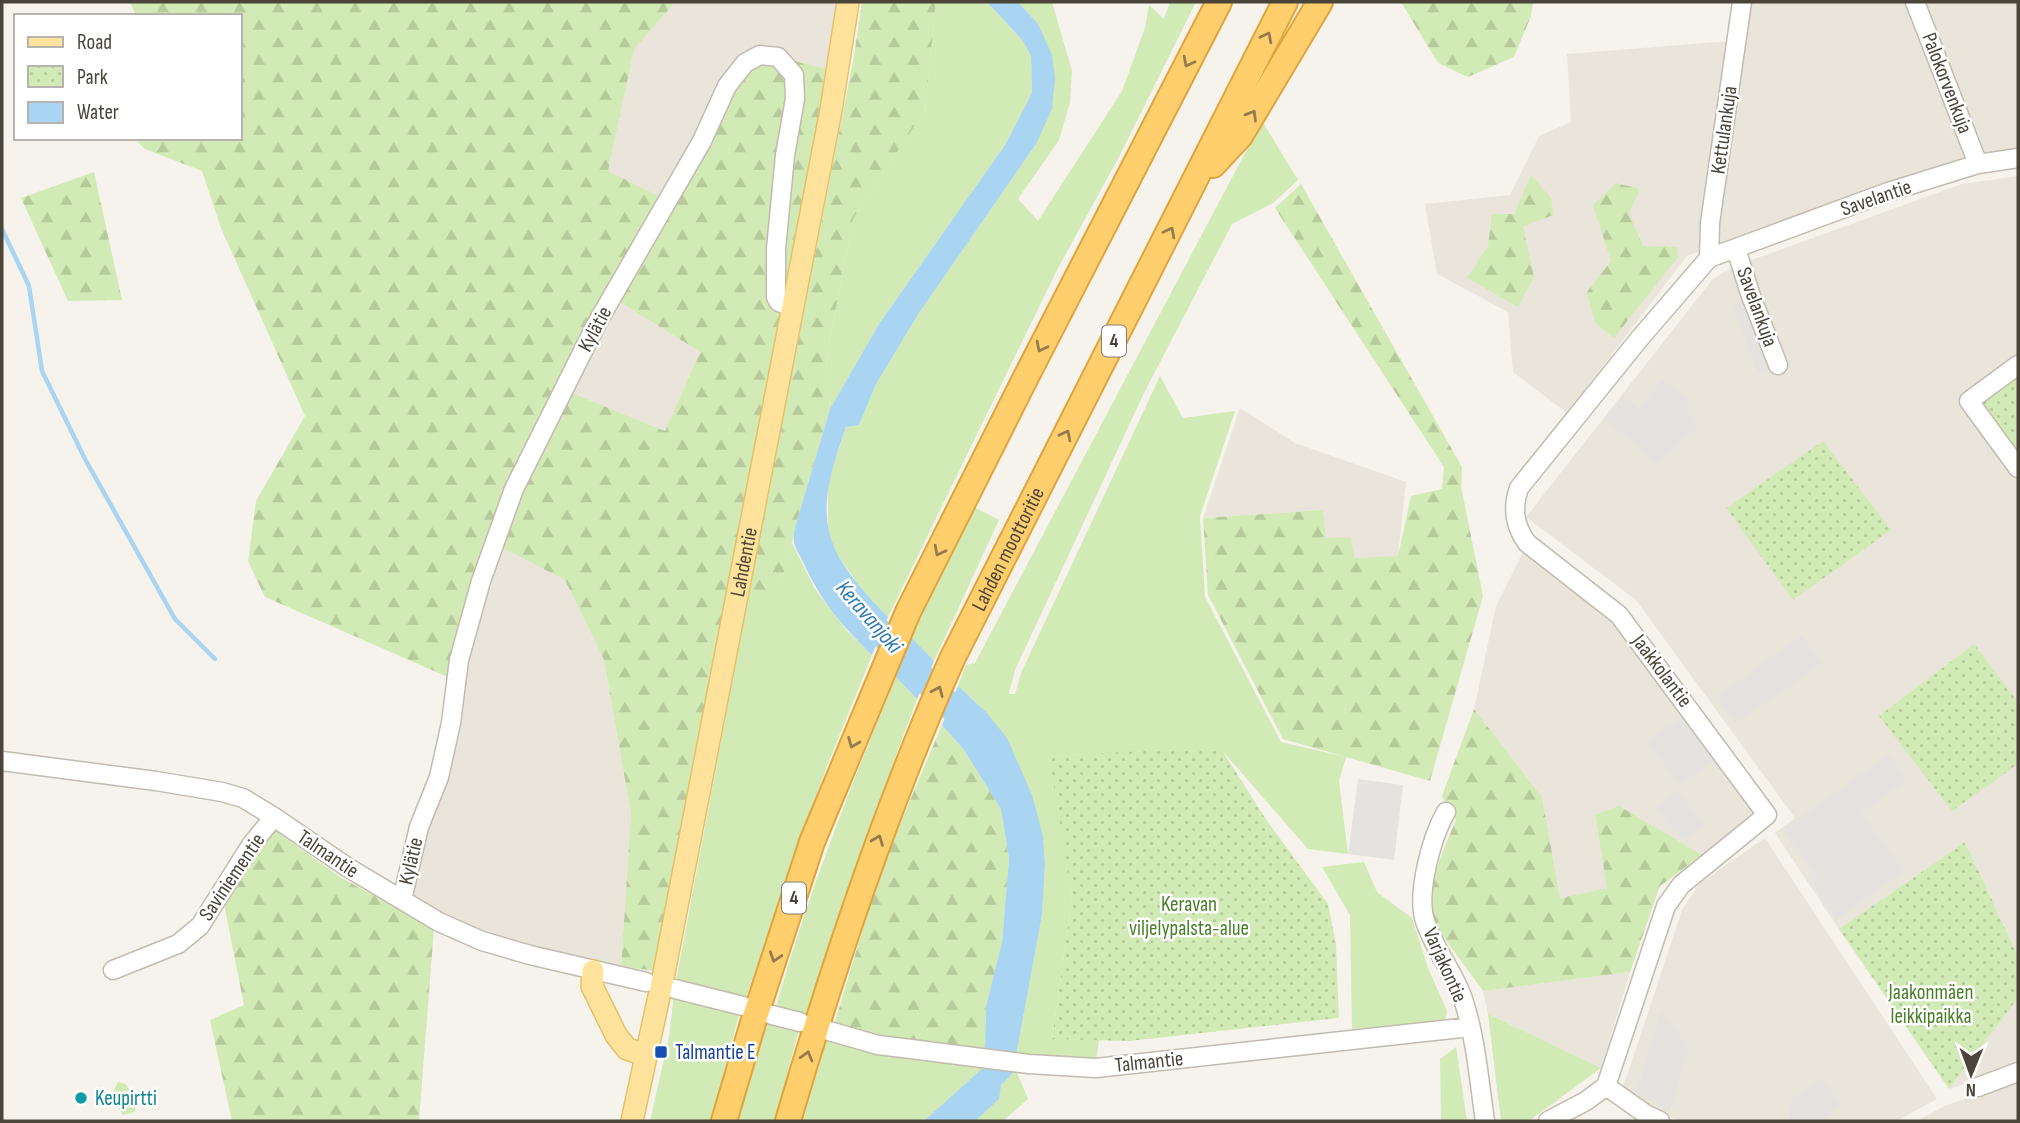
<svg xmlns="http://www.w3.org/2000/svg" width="2020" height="1123" viewBox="0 0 2020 1123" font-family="'Sofia Sans Condensed',sans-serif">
<defs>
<pattern id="forest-firs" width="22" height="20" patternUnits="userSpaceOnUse" patternTransform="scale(1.75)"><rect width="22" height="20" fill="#d2eab5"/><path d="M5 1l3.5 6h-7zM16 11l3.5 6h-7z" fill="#b6ca9c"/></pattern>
<pattern id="park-dots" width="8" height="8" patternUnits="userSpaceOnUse" patternTransform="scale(1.75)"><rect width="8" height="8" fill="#d2eab5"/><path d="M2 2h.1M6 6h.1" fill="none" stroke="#b6ca9c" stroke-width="1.8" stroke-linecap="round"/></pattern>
</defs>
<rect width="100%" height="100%" fill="#f6f3ec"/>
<path fill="#eae5da" d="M675,2H838L827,69L778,57L668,201L608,171L634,50Z
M1748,2H2018V148L1969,155L1687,256L1567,413L1513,372L1508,312L1437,274L1425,204L1510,195L1539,136L1571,122L1567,54L1730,41Z
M2018,176V956L1965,842L1839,929L1775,833L1795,818L1636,600L1526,517L1712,280L1732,267L1962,184Z
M612,297L700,352L665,431L564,390Z
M1240,408L1295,443L1406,482L1398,556L1353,558L1326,538L1323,510L1203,518Z
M495,544L565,580L604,660L631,814L621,967L592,966L481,933L412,896Z
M1523,552L1612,619L1752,810L1749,820L1702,855L1619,807L1595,816L1607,888L1560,898L1542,797L1474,709L1496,606Z
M1765,838L1937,1099L1896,1121H1681L1653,1111L1622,1090L1682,910L1700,883Z
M1630,972L1601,1068L1488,1014L1483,991Z
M2018,998V1066L1949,1089Z
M2018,1080V1121H1916L1945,1106Z"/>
<path fill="#d2eab5" d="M936,2H987L1023,41L1031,56L1032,93L1005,145L879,324L830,409L826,360L853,219L925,110Z
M1018,2H1052L1072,71L1070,102L1059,140L1018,199L1038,221L1122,91L1145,28L1149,5L1164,19L1170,2H1196L1120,155L1057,270L888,617L862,590L841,560L828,536V482L846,427L859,425L876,384L919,313L1036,144L1038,24Z
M1262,121L1298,180L1273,203L1232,224L1145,391L1015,670L1009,694H1015L1021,673L1160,376L1183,418L1235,411L1200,516L1205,597L1281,742L1346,757L1339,781L1348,854L1308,849L1220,748L1050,756L1072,899L1052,1039L1099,1040L1096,1061L1016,1056L1042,915L1045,865L1043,836L986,712L958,686L966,665L975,663Z
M970,505L999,520L934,661L912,638Z
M792,543L815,589L848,632L872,655L827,766L745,1000L676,981L749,593L779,589Z
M896,677L917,699L878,804L808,1016L776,1007C808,894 851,785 896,677Z
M1364,862L1377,892L1412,918L1428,968L1447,1011L1445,1022L1352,1029L1350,915L1322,867Z
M674,994L740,1011L711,1121H650L669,1037Z
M1488,1014L1601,1068L1529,1121H1501Z
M768,1021L799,1029L775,1121H737Z
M827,1038L985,1066L924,1121H803Z
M1456,1047L1467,1121H1441L1440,1059Z
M1016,1070L1028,1099L1003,1121H975L998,1099L1001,1085Z
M118,1082L126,1084L135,1101V1112L123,1115L117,1106L113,1092Z"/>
<path fill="url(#forest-firs)" d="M130,2H675L634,50L608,171L663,198L510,488L450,678L265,597L248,561L256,501L305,416L221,228L202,171L145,149L134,138H240V16H136Z
M862,2H936L925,110L853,219L826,360L830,409L794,531L792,543L779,590L749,593L854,56Z
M1401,2H1533L1531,16L1514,57L1468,77L1438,63Z
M778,57L827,69L657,971L621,967L631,814L604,660L565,580L495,544L564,390L665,431L700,352L612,297L745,63Z
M94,172L122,300L68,301L21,198Z
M1531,175L1551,198L1553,215L1523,227L1534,277L1518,307L1467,278L1488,246L1492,214H1514Z
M1616,183L1640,189L1629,213L1643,246L1677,247L1678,257L1614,338L1595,323L1587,292L1611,261L1593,205Z
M1301,184L1462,467L1461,486L1483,596L1430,781L1283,739L1208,595L1203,518L1323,510L1326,538L1351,537L1354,558L1398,556L1411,496L1442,489L1444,467L1275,208Z
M1474,709L1542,797L1560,898L1607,888L1595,815L1619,806L1702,855L1660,886L1630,972L1483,991C1474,977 1437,931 1434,919C1425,886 1444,849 1456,820L1442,796Z
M942,725L964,750L1001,809L1009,859L1002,942L986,1006L985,1052L884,1039L834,1025L881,869Z
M275,830L340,877L434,928L419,1121H232L210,1020L244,1005L224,904Z"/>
<path fill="url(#park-dots)" d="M2018,376V454L1980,403Z
M1823,441L1891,530L1793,600L1726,508Z
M1974,644L2018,702V764L1952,811L1879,716Z
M1220,747L1267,821L1328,904L1336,944L1339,1018L1129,1041L1052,1039L1072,899L1049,756Z
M1965,842L2018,956V998L1949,1089L1839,929Z"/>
<path fill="#e5e3e0" d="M1751,296L1778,365L1758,373L1732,304Z
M1662,379L1692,403L1687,411L1700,425L1657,464L1605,419L1623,396L1639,409Z
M1802,635L1823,663L1736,723L1716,697Z
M1684,716L1715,760L1679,785L1647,741Z
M1889,754L1907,780L1861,813L1905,871L1836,919L1815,890L1812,870L1783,830Z
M1358,779L1403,785L1394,860L1348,854Z
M1678,790L1704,825L1684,840L1667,823L1656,808Z
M1661,1011L1689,1046L1670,1112L1636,1093Z
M1823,1079L1841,1105L1821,1121H1789L1790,1100Z"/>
<path fill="#a9d4f2" d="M987,2H1018L1038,24L1052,55L1055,78L1052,109L1036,144L919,313L876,384L859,425L846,427C813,519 819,547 888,617L872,655C841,625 821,601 803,562C797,550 792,545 794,531L830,409L879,324L1005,145L1032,93L1031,56L1023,41Z
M912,638L934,661L917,699L896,677Z
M958,686L986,712L1007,738L1032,795L1043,836L1045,865L1042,915L1016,1056L985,1052L986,1006L1002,942L1009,859L1001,809L964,750L942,725Z
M985,1066L1016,1070L1001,1085L999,1099L975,1121H924Z"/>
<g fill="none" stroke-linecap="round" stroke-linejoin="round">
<path stroke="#a9d4f2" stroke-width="4.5" d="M2,229L29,286L42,371L85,459L175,619L215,659"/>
<path stroke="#a9d4f2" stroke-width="26" d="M857,608L973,730"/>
<defs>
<path id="minor" d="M1915,2L1978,164
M1736,249L1751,296L1778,365
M1709,258L1710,223L1742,2
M2018,365L1969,401L2018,468
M2,761L156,781L222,792L243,798L274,817L347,867L439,922L482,941L530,955L646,982
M1446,812C1432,836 1416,893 1425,921C1434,949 1454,972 1463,999C1476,1038 1479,1081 1485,1121
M402,900L419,827L439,777L451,723L459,660L481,581L514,489L597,323L702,141L727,86L745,63L760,55L778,57L794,75L795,99L785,155L776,249V297L779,302L791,307
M113,970L178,944L200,926L251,845L274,817
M675,989L743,1006
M772,1015L800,1022
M829,1031L878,1045L903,1048L1029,1064L1096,1068L1470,1027
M1606,1086L1647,1115L1660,1121
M1978,1087L2018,1072
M1548,1121L1586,1101L1606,1086L1666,906L1681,885L1767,815L1619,615L1527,543C1514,525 1512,508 1519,488L1640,338L1709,258L1888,192L1978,164L2018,158"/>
<g id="major">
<path d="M593,971L592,986L616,1035L627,1049L646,1055"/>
<path id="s1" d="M632,1121L663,978L831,110L848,2"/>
</g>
<g id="highway">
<path d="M1213,165L1240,136L1320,2"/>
<path d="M724,1121L753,1023L812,842L908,612L1026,377L1219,2"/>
<path id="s2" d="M788,1121C834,963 886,807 953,657L1285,2"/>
</g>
</defs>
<use href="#minor" stroke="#c2bbae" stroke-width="21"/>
<use href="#major" stroke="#e6c16a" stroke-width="24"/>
<use href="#highway" stroke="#e0a43c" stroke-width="28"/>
<use href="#minor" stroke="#fff" stroke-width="18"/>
<use href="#major" stroke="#ffe39c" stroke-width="21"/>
<use href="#highway" stroke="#ffcf6e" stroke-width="24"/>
</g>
<defs><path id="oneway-chevron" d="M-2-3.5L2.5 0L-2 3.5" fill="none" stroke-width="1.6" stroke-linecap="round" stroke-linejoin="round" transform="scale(1.75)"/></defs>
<g stroke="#937c4e">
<use href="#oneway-chevron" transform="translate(1267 37) rotate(-63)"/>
<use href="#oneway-chevron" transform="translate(1188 62) rotate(117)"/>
<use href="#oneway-chevron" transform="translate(1252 115) rotate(-59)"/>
<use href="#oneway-chevron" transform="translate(1170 232) rotate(-63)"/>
<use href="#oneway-chevron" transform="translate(1041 347) rotate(117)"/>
<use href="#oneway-chevron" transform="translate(1066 435) rotate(-63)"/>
<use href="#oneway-chevron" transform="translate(939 551) rotate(117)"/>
<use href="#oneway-chevron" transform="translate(938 691) rotate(-66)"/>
<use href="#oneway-chevron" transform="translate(853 743) rotate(112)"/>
<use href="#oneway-chevron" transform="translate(878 840) rotate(-69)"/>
<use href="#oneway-chevron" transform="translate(775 957) rotate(108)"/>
<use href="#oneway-chevron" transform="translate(807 1056) rotate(-74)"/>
</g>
<rect fill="#1a4fb4" stroke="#fff" stroke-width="2.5" x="654" y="1045" width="14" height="14" rx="3.5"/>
<circle fill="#0f9aa8" stroke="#fff" stroke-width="2.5" cx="81" cy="1098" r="7"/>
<g text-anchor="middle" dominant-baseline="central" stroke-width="5" stroke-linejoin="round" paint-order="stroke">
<g fill="#fff" stroke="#817c74" stroke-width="2">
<rect x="1102" y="325.5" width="24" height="31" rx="5"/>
<rect x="782" y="882.5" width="24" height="31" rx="5"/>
</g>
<g font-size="19" font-weight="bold" fill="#4b4439">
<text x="1114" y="341">4</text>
<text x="794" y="898">4</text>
</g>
<g font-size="21" fill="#4b4439" stroke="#fff">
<text transform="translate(1947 83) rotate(69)">Palokorvenkuja</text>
<text transform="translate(1724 130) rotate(-82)">Kettulankuja</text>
<text transform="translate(1876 198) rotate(-19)">Savelantie</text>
<text transform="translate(1757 307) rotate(70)">Savelankuja</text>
<text transform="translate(595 329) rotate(-62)">Kylätie</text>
<text stroke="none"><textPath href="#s2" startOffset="614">Lahden moottoritie</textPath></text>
<text stroke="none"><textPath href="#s1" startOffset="570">Lahdentie</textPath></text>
<text transform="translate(1662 671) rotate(53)">Jaakkolantie</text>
<text transform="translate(328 854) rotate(34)">Talmantie</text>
<text transform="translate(411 861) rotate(-77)">Kylätie</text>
<text transform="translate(232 877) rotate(-56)">Saviniementie</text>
<text transform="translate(1445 965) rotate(66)">Varjakontie</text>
<text transform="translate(1149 1062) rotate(-6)">Talmantie</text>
</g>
<g font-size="21" fill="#4a7f2a" stroke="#fff">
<text x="1189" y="904">Keravan<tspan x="1189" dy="24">viljelypalsta-alue</tspan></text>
<text x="1931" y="992">Jaakonmäen<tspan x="1931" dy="24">leikkipaikka</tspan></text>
</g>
<g font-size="21" fill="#164399" stroke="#fff" text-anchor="start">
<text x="675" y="1052">Talmantie E</text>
</g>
<g font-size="21" fill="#0d838f" stroke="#fff" text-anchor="start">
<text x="95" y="1098">Keupirtti</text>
</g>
<g font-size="23" font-style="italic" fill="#2e7ab2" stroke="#fff">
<text transform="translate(869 617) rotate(49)">Keravanjoki</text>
</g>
</g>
<rect width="2020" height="1123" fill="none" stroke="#4b4439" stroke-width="7"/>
<rect x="14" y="14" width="228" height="126" fill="#ffffff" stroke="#b7b4b0" stroke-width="2"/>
<rect x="28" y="37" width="35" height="10" fill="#ffe39c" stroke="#b7b4b0" stroke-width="2"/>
<text x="77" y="49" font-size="21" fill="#4b4439">Road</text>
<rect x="28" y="66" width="35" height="21" fill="url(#park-dots)" stroke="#b7b4b0" stroke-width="2"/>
<text x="77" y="84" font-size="21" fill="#4b4439">Park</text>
<rect x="28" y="102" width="35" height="21" fill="#a9d4f2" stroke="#b7b4b0" stroke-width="2"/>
<text x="77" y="119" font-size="21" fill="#4b4439">Water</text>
<g transform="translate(1971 1074) rotate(181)" stroke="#ffffff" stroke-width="5" paint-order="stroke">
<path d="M0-5L12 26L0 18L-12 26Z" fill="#4b4439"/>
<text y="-10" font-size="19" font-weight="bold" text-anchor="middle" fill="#4b4439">N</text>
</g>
</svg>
